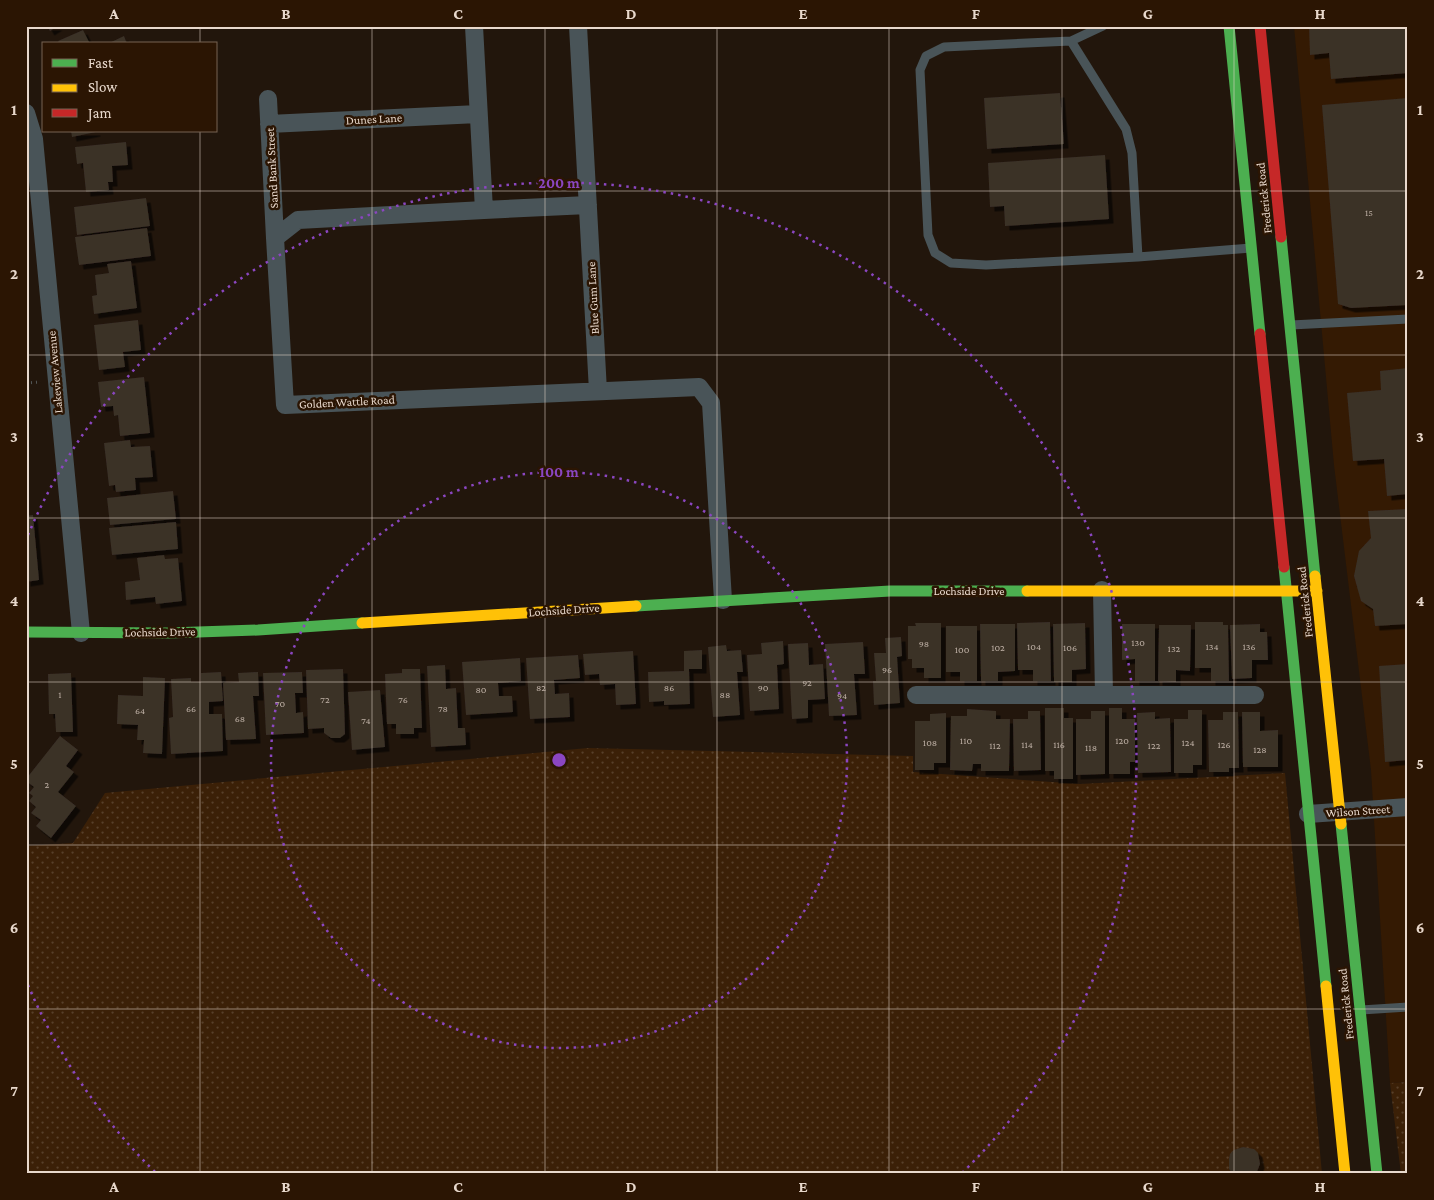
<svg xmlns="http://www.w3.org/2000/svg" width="1434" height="1200" viewBox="0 0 1434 1200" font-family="'Crimson Pro',serif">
<defs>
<pattern id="green-dots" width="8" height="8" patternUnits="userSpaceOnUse" patternTransform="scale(1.25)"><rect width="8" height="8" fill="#3b2007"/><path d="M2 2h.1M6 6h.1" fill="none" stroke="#57402a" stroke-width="1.8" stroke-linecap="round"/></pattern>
<filter id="shadow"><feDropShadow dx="4.5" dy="4.5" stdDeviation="0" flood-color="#0009"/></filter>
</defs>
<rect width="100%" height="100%" fill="#22160c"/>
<path fill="#341a03" d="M1294,26H1408V1082L1390,1083L1371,770L1334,465Z"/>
<path fill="url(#green-dots)" d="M588,748L913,756V772L1080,784L1285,773L1322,1174H26V846L73,843L105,793Z
M1408,1082V1174H1401L1390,1083Z"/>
<path fill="#3a3028" filter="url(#shadow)" d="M47,26H58L50,31Z
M1309,26H1408V73L1331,79L1329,53L1310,55Z
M83,30L90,44H60L58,41Z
M124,36L127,44H107Z
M1060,93L1064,144L987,149L984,98Z
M1408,98V305L1351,308L1338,304L1322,105Z
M71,131H96V132L72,137Z
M126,142L128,165L112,166L113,182H108L109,190L86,192L83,163L77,164L75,147Z
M1105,155L1109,219L1005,226L1004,206L990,207L988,163Z
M146,198L150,226L77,235L74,207Z
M147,228L151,256L79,265L75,237Z
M131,261L137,308L94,314L92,296L97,295L95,275L109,273L107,264Z
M138,320L141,350L123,352L125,367L99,370L94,325Z
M1408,368V494L1387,496L1384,459L1353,461L1347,393L1381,390L1380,371Z
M144,377L150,433L120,436L118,415L114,416L113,406L101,407L98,382Z
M130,440L131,447L150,446L153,477L135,478L136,490L116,492L115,485L109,486L104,443Z
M173,491L176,519L110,525L107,498Z
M1408,509V624L1375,626L1373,609L1361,601L1354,576L1359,551L1371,538L1368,511Z
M33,515L39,580L26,582V516Z
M176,522L178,549L112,555L109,528Z
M164,555L165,559L178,558L182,601L156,604L155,597L126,600L125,582L140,580L137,558Z
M1050,622L1051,681H1033V670H1018L1017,623Z
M1195,622H1223V625H1228L1229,681H1211V668H1195Z
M915,623H941V678H924V668H912V659H908V626H916Z
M1085,623L1086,669L1072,670V682H1054L1053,624Z
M980,624H1015V671L998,672V681H981Z
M1122,624H1155V681H1135V659L1122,660Z
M1260,624V632H1267L1268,660H1252V678L1232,679L1230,625Z
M1159,625H1191L1190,671L1176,670V682L1158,681Z
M946,626H977V681H960V672H946Z
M901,637L902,656L897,657L900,703L874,705L873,681H876L874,653H886L885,638Z
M783,641L784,664L777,665L779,709L750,711L747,655L762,654L761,643Z
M863,642L865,674H854L857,715L829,716L825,644Z
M808,643L809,665L823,664L825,699L808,700V718L792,719L788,644Z
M726,645L727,651L741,650L743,672H737L740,715L713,717L708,647Z
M702,650V669H689L690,704L664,705V701L649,702L648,672L684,671V651Z
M633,651L636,704L616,705L615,684L600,685L599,674L585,675L583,654Z
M578,655L580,678L554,680L555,694L569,693L570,717L530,719L526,658Z
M520,658L521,681L498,683L499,696H512L513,712L466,715L462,662Z
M1408,664V760L1385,762L1379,666Z
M445,665L446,689L456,688L458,728H465L466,745L431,747L427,666Z
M343,669L345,734L340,738H331L324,733V728L308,729L306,670Z
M402,669H420L422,728H414V734H396V724H387L385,674L402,673Z
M221,672L223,701L209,702V714H222L223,751L171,754L169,718L173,717L171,679L191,678V682H201V673Z
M258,672L259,696H253L256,739L226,740L223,683L239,682L238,673Z
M302,672L303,693H295L296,713L303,712L304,733L266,735L263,673Z
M71,673L73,732H56L55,714H49L48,674Z
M143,677L165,678L162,754L143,753L144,740H137L138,725L117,724L118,695L143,696Z
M380,690L385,747L352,750L348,692Z
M1045,708H1064V718H1073V779H1054V771H1045Z
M1109,708H1122V719H1135V762H1130V774H1109Z
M967,709L996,711V719H1010L1009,771H981V764H973L972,771L950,770L951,716H967Z
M1188,710H1202V765H1193V773H1174V719H1188Z
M1028,711H1040L1041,770L1014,771L1013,719H1028Z
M1091,711H1105V774L1076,775V719H1091Z
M1155,712V719L1170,718L1171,772L1138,773L1137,713Z
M1223,712H1238L1239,768H1229V772H1209L1208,720H1223Z
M1242,712H1260V731L1278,730V767H1243Z
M946,713V763H934V770H915V721H930V714Z
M60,736L78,750L66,766L74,772L58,792L76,806L51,838L36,826L41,820L31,813L36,807L29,801L33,796L29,793L34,787L26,781V779Z
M1243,1147L1254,1149L1258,1153L1260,1164L1256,1174H1233L1229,1169V1159L1230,1154L1234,1150Z"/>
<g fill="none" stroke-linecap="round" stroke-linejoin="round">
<path stroke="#545757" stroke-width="3" stroke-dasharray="1 4" stroke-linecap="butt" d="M26,383L41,382"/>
<path stroke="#495458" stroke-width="9" d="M1071,41L1103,26
M1138,257L1132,153L1126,129L1071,41L944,47L926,56L920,70L928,235L935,253L951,263L986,265L1138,257L1251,248
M1291,325L1408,319
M1361,1010L1408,1007"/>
<path stroke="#495458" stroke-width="18" d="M474,26L484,210L298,220L275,238L285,405L699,387L711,403L723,600
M578,26L598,391
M268,99L275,238
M26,113L34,139L81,633
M269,124L478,114
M484,210L588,205
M1102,590L1104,695H1255
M916,695H1104
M1308,814L1408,807"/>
<path stroke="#4caf50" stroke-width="11" d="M1229,26L1260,334
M1281,237L1315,576
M1284,567L1326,986
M636,606L890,591H1027
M26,632L169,633L258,630L362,623
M1341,824L1377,1174"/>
<path stroke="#ffc107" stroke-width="11" d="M1315,576L1341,824
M1027,591H1317
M362,623L636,606
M1326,986L1345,1174"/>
<path stroke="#c62828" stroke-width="11" d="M1260,26L1281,237
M1260,334L1284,567"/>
</g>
<path fill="none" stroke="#e8d8cc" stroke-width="1" stroke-opacity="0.55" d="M200,26V44M372,26V1174M545,26V1174M717,26V1174M889,26V1174M1062,26V1174M1234,26V1174M200,131V1174M26,191H1408M26,355H1408M26,518H1408M26,682H1408M26,845H1408M26,1009H1408"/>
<g fill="none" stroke="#8b46c1" stroke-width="2.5" stroke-dasharray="2.5 5">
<circle cx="559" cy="760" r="288"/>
<path d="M155 1172A577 577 0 0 1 28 985M28 535A577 577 0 1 1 963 1172"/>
</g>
<g text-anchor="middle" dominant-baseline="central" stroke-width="5" stroke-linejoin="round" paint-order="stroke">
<g font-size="10" fill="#bcaea3">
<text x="1369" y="212">15</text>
<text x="1138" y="642">130</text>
<text x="924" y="643">98</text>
<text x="1034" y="646">104</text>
<text x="1212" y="646">134</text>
<text x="1249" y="646">136</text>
<text x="998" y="647">102</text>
<text x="1070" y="647">106</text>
<text x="1174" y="648">132</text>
<text x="962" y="649">100</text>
<text x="887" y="669">96</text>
<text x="807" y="682">92</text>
<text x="541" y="687">82</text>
<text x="669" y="687">86</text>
<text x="763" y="687">90</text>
<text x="481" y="689">80</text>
<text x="60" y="694">1</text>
<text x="725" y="694">88</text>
<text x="842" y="695">94</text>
<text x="325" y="699">72</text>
<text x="403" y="699">76</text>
<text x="280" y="703">70</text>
<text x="191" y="708">66</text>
<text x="443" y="708">78</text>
<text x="140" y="710">64</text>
<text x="240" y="718">68</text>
<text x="366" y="720">74</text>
<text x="966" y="740">110</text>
<text x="1122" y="740">120</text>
<text x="930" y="742">108</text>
<text x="1188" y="742">124</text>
<text x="1027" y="744">114</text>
<text x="1059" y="744">116</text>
<text x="1224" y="744">126</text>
<text x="995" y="745">112</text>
<text x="1154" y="745">122</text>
<text x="1091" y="747">118</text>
<text x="1260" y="749">128</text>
<text x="47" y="784">2</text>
</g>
<g font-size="12" fill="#e8d8cc" stroke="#2b1503">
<text transform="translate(374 119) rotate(-3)">Dunes Lane</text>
<text transform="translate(272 168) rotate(-93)">Sand Bank Street</text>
<text transform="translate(1264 198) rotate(-96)">Frederick Road</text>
<text transform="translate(593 298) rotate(-93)">Blue Gum Lane</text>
<text transform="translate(55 372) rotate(-95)">Lakeview Avenue</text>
<text transform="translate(347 402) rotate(-3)">Golden Wattle Road</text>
<text x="969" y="591">Lochside Drive</text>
<text transform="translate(1305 602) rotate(-96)">Frederick Road</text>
<text transform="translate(564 610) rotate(-4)">Lochside Drive</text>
<text transform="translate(160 632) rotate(-1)">Lochside Drive</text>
<text transform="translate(1358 811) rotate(-4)">Wilson Street</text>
<text transform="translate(1346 1004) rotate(-96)">Frederick Road</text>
</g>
</g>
<circle cx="559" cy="760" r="8" fill="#8b46c1" stroke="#2b1503" stroke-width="2.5"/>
<g font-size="15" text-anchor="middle" font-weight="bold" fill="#8b46c1" stroke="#2b1503" stroke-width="5" stroke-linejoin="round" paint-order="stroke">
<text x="559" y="188">200 m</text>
<text x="559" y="477">100 m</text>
</g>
<rect width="1434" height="1200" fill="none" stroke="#2b1503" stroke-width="55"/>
<rect x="42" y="42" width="175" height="90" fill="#2b1503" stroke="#776353"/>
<rect x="52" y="59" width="25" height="8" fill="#4caf50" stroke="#776353"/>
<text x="88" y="68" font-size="15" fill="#e8d8cc">Fast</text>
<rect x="52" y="84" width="25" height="8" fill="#ffc107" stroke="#776353"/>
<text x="88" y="92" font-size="15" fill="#e8d8cc">Slow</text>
<rect x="52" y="109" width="25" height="8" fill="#c62828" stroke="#776353"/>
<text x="88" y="118" font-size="15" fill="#e8d8cc">Jam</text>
<rect x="28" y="28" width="1378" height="1144" fill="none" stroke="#e8d8cc" stroke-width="2"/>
<g font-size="16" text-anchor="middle" font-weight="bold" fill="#e8d8cc">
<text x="114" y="19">A</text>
<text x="286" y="19">B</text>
<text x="458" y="19">C</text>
<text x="631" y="19">D</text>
<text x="803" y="19">E</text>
<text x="976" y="19">F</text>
<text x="1148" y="19">G</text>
<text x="1320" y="19">H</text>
<text x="14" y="115">1</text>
<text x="1420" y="115">1</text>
<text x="14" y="279">2</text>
<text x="1420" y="279">2</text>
<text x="14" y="442">3</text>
<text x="1420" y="442">3</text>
<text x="14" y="606">4</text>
<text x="1420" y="606">4</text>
<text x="14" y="769">5</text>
<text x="1420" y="769">5</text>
<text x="14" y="933">6</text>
<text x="1420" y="933">6</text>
<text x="14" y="1096">7</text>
<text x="1420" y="1096">7</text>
<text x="114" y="1192">A</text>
<text x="286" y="1192">B</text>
<text x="458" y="1192">C</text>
<text x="631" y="1192">D</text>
<text x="803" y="1192">E</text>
<text x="976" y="1192">F</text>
<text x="1148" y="1192">G</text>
<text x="1320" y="1192">H</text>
</g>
</svg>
